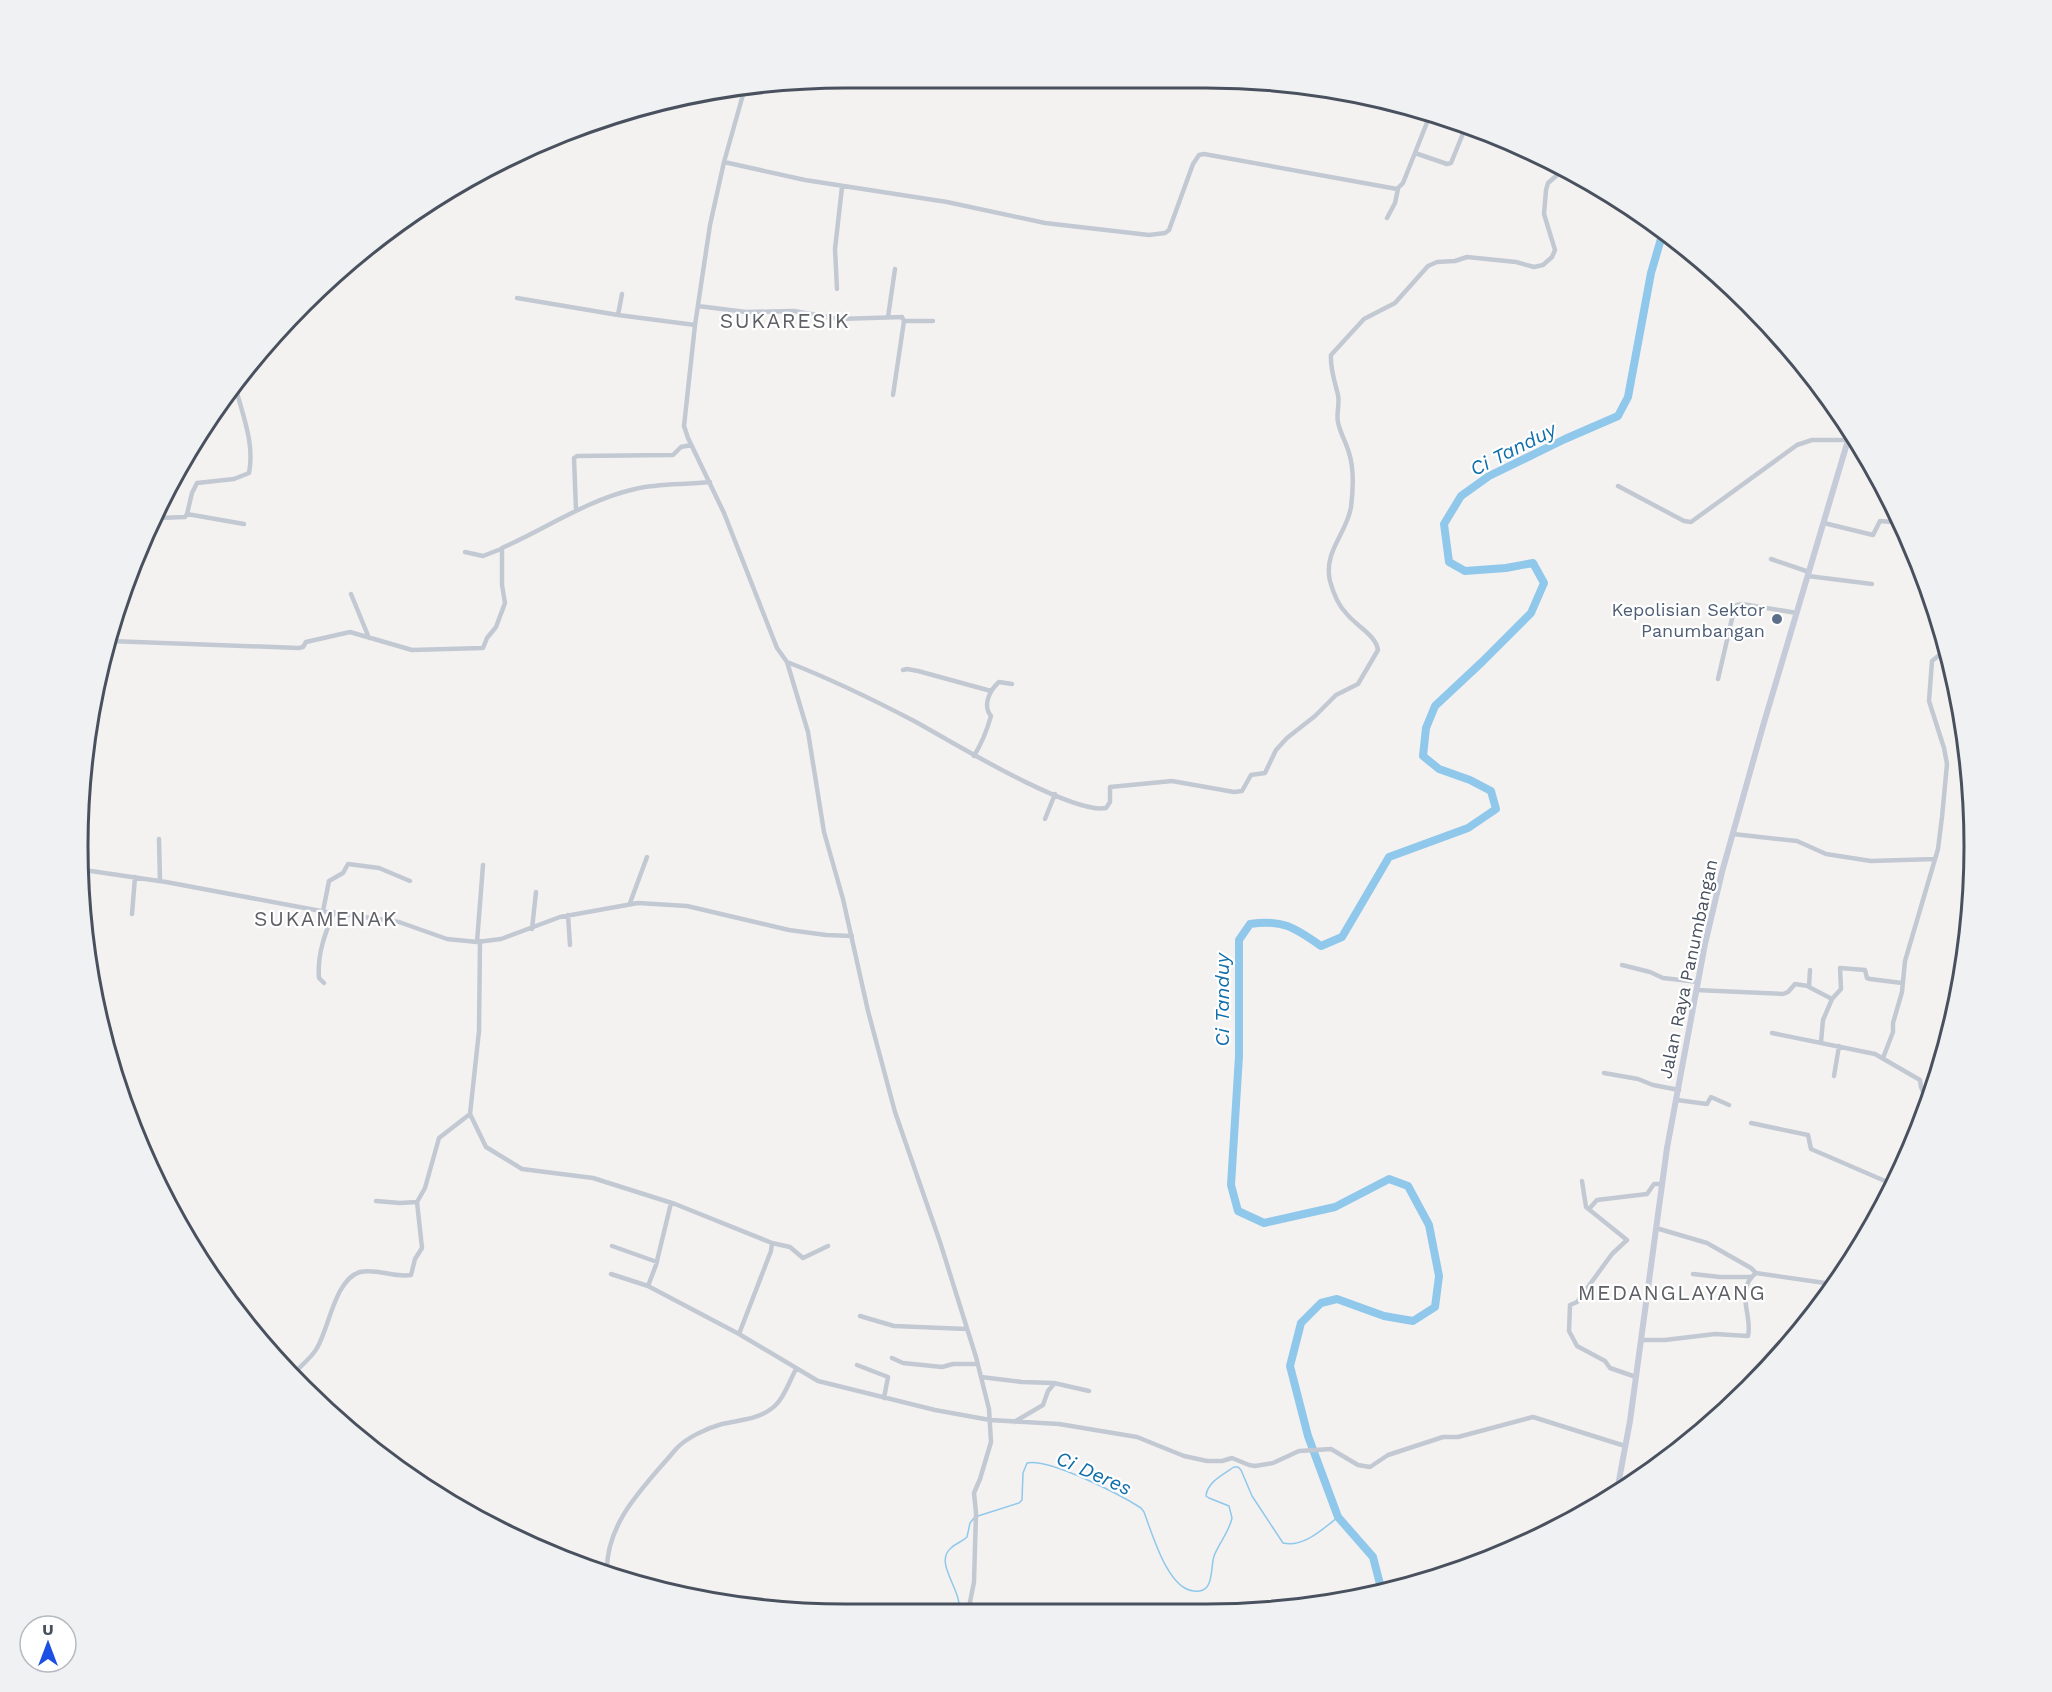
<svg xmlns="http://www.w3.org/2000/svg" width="2052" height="1692" viewBox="0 0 2052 1692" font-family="'Work Sans',sans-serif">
<rect width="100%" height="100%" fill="#f4f2f1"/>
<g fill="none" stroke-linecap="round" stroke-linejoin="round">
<path stroke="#90c8eb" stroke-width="1.5" d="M978,1516L1019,1503L1022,1500L1023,1473L1027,1463C1049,1458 1121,1495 1141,1508L1144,1512C1152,1533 1168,1590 1194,1591C1199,1592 1203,1591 1207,1587C1213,1579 1211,1566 1214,1556C1219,1543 1229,1532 1232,1518L1229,1506L1209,1498L1206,1496C1207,1482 1224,1474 1234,1467H1238L1241,1470L1252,1496L1283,1543C1303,1548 1323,1529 1338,1517
M959,1612C963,1590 933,1563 951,1548C956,1543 962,1542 967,1537L970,1523L974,1518"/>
<path stroke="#90c8eb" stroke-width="8" d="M1382,1592L1373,1557L1338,1517L1308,1436L1290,1366L1301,1323L1321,1303L1337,1299L1384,1316L1413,1321L1435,1307L1439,1276L1429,1225L1408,1186L1389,1179L1335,1207L1264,1223L1238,1211L1231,1185L1239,1056V940L1250,924C1283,919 1295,928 1321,946L1342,937L1389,857L1468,828L1496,809L1491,791L1470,780L1439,769L1423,756L1426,728L1435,706L1482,662L1531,613L1544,583L1533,563L1506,568L1465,571L1449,562L1444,524L1461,496L1489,476L1565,439L1618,416L1628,397L1651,273L1663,232"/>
<path stroke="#c3c9d2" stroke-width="4.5" d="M744,91L724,162L710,225L695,325L684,426L688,438L724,513L777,648L787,662L808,732L824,832L843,899L868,1011L895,1112L940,1242L976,1357L989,1409L991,1442L980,1479L974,1493L976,1513L974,1582L968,1612
M1415,153L1447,164L1451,163L1466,126
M724,162L805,180L947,202L1045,223L1149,235L1165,233L1169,230L1193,164L1199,155L1204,154L1397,189L1403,183L1430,115
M1387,218L1395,203L1398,189
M837,289L835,249L842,187
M517,298L618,315L695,325
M698,306L746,312L794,311L839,319L902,317L904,321L893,395
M618,315L622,294
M888,317L895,269
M904,321H933
M1618,486L1684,521L1691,522L1797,445L1812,440H1847
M576,510L574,458L577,456L673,455L681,447L691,445
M187,514L244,524
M159,518L185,517L187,514L192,493L197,483L234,479L249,473C255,443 242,414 235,385
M1824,523L1873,535L1880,521L1893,522
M465,552L483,556L501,549
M1771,559L1809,572
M1808,576L1872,584
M123,591L126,590V584
M351,594L369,638
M110,641L299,648L303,647L306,642L350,632L412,650L483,648L487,638L496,627L505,603L502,585V548C547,528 587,500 635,489C659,483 685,485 710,482
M787,662C831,679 874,700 916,722C950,741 1072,815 1106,808L1110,802V787L1172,781L1234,792L1242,791L1251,775L1265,773L1276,750L1287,738L1315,716L1336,695L1358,684L1378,650C1376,635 1355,625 1346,613C1338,605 1333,592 1330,581C1323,552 1347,533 1351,507C1353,491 1354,468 1349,453C1346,442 1340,433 1338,422C1336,413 1340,404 1338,395C1335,382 1330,369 1331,355L1364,319L1395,303L1428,266L1437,262L1455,261L1467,257L1516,262L1534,267L1543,265L1552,257L1555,250L1544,214L1546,190L1548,183L1563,170
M903,670L907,669L918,671L991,691
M1718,679L1734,610L1737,605L1742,604L1797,613
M974,756C982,743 987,730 991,716C982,705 990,690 999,682L1012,684
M1045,819L1055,794
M1733,834L1797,841L1826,854L1871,861L1935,859
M159,839L160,881
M84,870L166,882L321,911L399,922L447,939L477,942L501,939L560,917L638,903L687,906L789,930L826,935L852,936
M630,903L647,857
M323,911L329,881L343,873L348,864L379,868L410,881
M132,914L135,877
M568,915L570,945
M532,929L536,892
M480,941L479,1031L470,1114L486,1147L522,1169L593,1178L675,1204L772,1243L771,1251L739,1334L818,1381L935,1410L990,1420L1059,1424L1137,1437L1184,1456L1207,1461H1222L1232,1458L1249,1465L1255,1466L1273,1463L1299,1451L1331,1449L1358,1465L1370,1467L1388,1455L1443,1437H1458L1533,1417L1625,1446
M477,942L483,865
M1622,965L1650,972L1663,978L1698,982
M1810,970L1809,987L1832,999L1823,1020L1821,1042
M324,983L319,978C317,955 325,933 334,912
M1696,990L1783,994L1788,992L1795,984L1808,986
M1832,999L1841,989L1840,968L1865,970L1867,978L1870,979L1902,983
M1772,1033L1875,1054L1920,1080L1921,1087L1928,1104
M1883,1058L1893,1032V1023L1902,992L1905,961L1938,849L1942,817L1947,764L1944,748L1929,701L1932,661L1948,648
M1604,1073L1638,1079L1653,1085L1679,1090
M1834,1076L1839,1046
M1677,1100L1707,1104L1711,1097L1729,1105
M1751,1123L1808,1135L1811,1149L1892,1184
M1582,1181L1586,1207L1627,1240L1612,1254L1577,1302L1570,1305L1569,1331L1577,1346L1605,1361L1610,1368L1636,1377
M376,1201L400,1203L417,1202L425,1188L439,1138L470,1114
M671,1203L656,1265L648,1286L739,1334
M1589,1209L1597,1200L1647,1194L1654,1184H1662
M1656,1228L1707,1243L1751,1268L1756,1273L1832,1284
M772,1243L790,1247L803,1258L828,1246
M612,1246L657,1262
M611,1274L648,1286
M1693,1274L1720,1277H1751
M860,1316L894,1326L967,1329
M1641,1340H1665L1715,1334L1748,1336C1753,1316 1734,1290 1756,1273
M892,1358L903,1363L942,1367L953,1364H977
M857,1365L888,1377L884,1398
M295,1372C303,1364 312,1357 317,1348C329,1328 335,1279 360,1272C377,1268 394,1278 411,1275L415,1259L422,1248L417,1202
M981,1377L1022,1382L1054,1383L1089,1391
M1014,1422L1043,1405L1048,1391L1054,1384
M607,1573C605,1522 646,1485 676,1449C686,1438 707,1428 722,1424C739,1420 756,1420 771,1409C783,1401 789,1382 796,1369"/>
<path stroke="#c5cbd9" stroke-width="6" d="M1617,1491L1630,1421L1667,1148L1705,944L1722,872L1763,726L1851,430"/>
</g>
<circle fill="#5c6f8a" stroke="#fff" stroke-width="2" cx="1777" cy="619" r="6"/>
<g text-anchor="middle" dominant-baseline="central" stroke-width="4.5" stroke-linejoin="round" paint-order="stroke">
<g font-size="18" fill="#4e5e75" stroke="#fff" text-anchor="end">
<text x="1765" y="609">Kepolisian Sektor<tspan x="1765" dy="21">Panumbangan</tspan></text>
</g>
<g font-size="18" fill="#49515f" stroke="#fff">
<text transform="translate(1688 969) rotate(-78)">Jalan Raya Panumbangan</text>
</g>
<g font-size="20" font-style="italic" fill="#106fab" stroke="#fff">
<text transform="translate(1513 449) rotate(-27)">Ci Tanduy</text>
<text transform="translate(1222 1000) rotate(-90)">Ci Tanduy</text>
<text transform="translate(1094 1473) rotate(24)">Ci Deres</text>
</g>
<g font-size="21" letter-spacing="1.5" fill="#5e6066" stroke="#fff">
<text x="785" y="320">SUKARESIK</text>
<text x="326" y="918">SUKAMENAK</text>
<text x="1672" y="1292">MEDANGLAYANG</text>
</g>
</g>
<path d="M0 0H2052V1692H0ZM846 88H1206A758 758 0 0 1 1964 846V846A758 758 0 0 1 1206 1604H846A758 758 0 0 1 88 846V846A758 758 0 0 1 846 88Z" fill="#f0f1f2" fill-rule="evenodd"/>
<path fill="none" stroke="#49515f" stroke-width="3" d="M846 88H1206A758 758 0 0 1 1964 846V846A758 758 0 0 1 1206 1604H846A758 758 0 0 1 88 846V846A758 758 0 0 1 846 88Z"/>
<g transform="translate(48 1644)"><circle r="28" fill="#ffffff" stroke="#b6b9bf" stroke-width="1.5"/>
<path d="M0-4.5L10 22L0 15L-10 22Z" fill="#1d50e2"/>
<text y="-9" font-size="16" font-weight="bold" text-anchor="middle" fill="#49515f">U</text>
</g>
</svg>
